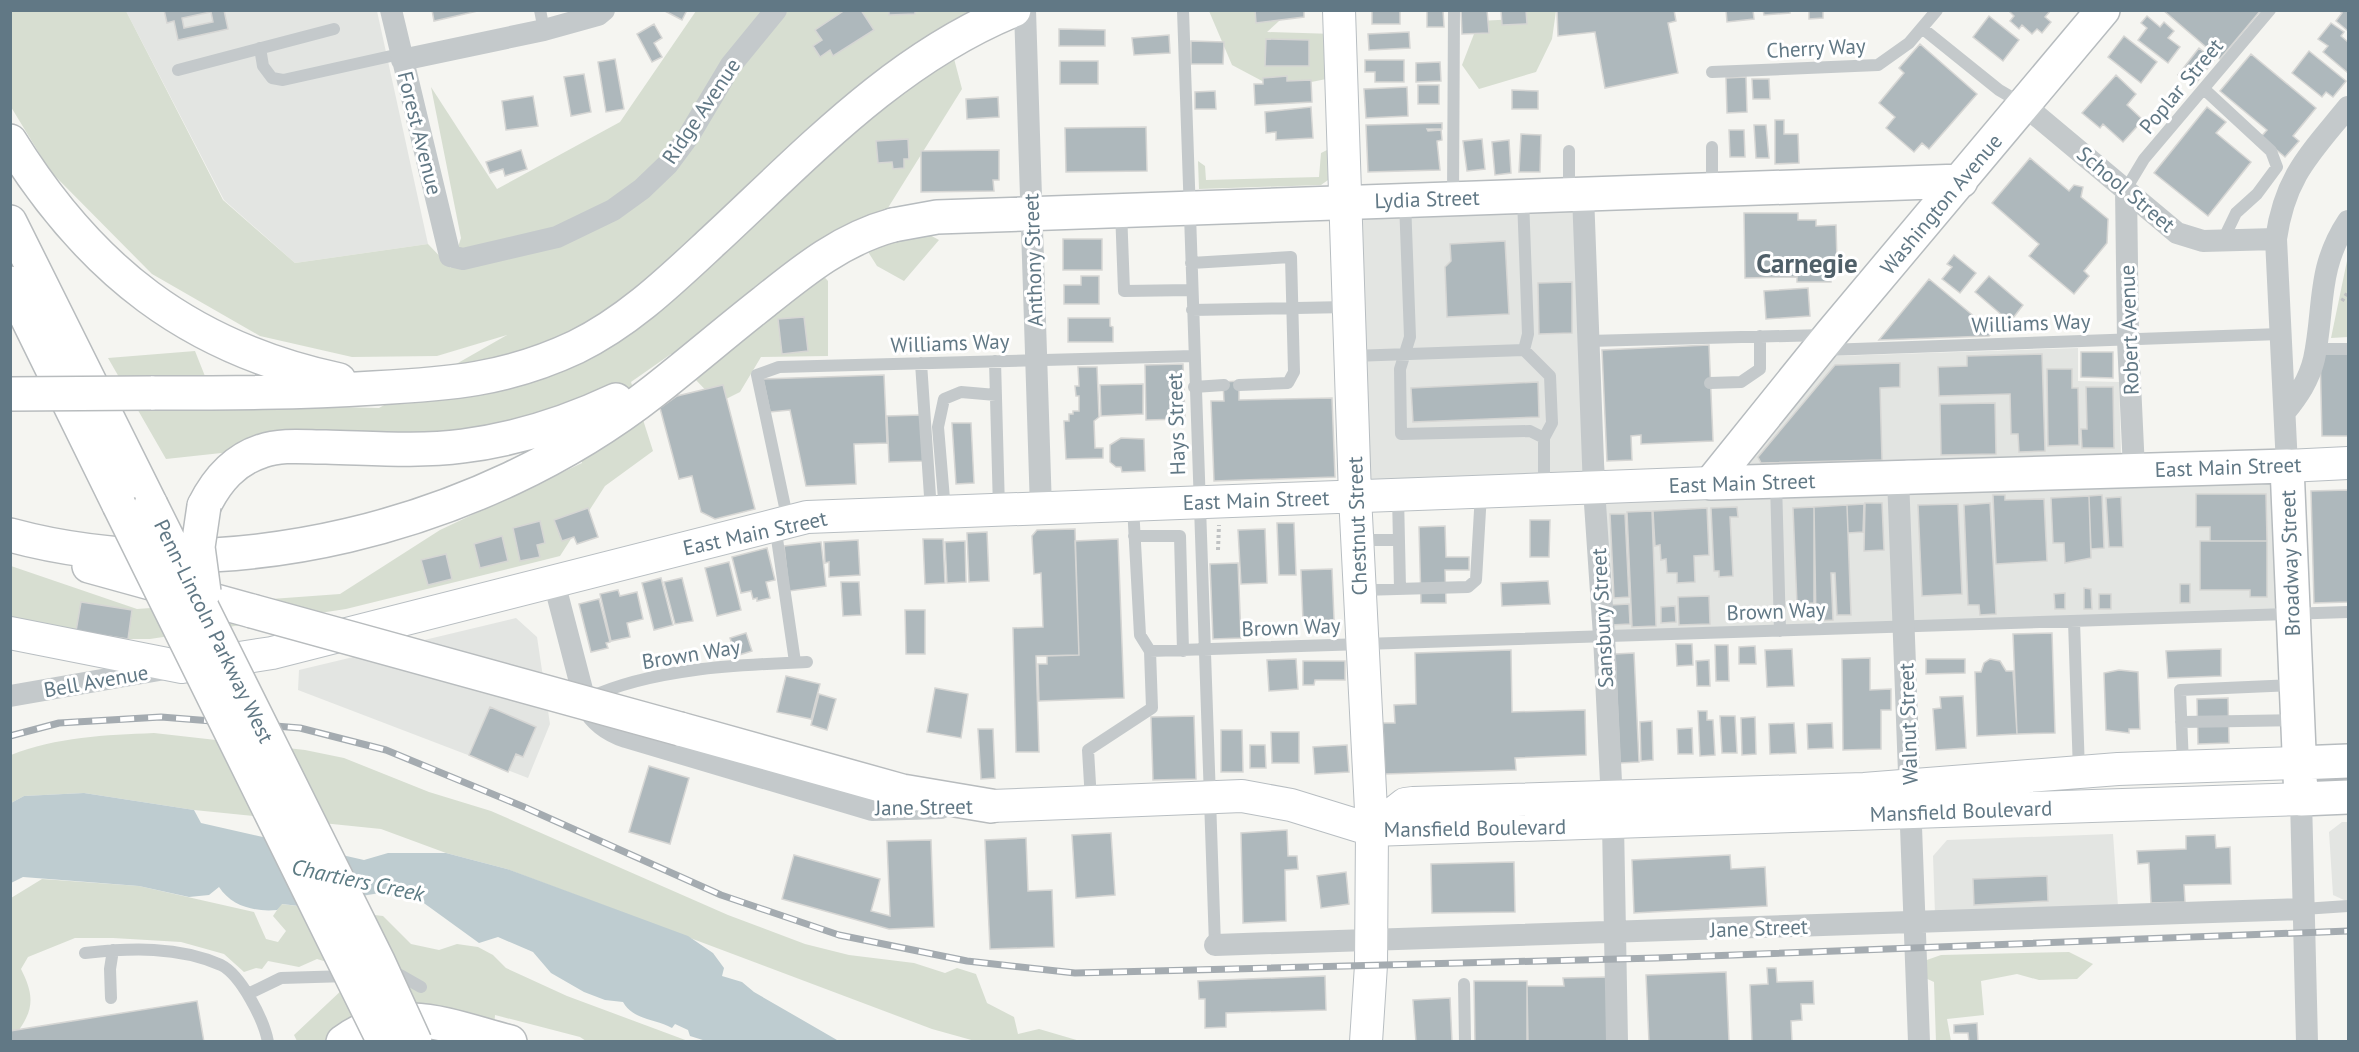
<svg xmlns="http://www.w3.org/2000/svg" width="2359" height="1052" viewBox="0 0 2359 1052" font-family="'PT Sans',sans-serif">
<rect width="100%" height="100%" fill="#f5f5f1"/>
<path fill="#e3e5e2" d="M126,11H377L428,244L295,263L224,200Z
M1576,207L1608,501L1747,460L1836,356L2078,348V381L2119,382L2122,487L2280,483L2282,614L1604,636L1584,477L1368,484L1361,216Z
M516,618L537,637L550,724L528,778L298,690L299,670Z
M2342,822H2348V900H2344L2333,895L2329,832Z
M2113,834L2118,906L1935,914L1933,856L1947,840Z"/>
<path fill="#d7ded1" d="M11,11H126L223,200L295,263L428,244L451,268L461,238L431,87L497,189L620,122L696,11H1006L952,51L962,89L886,211L939,240L904,281L877,266L865,247L805,256L828,281V356L761,357L740,392L718,403L671,354L631,382L653,451L605,486L560,556L346,609L150,639H11V566L137,609L340,594L440,530L582,463L574,427L394,434L166,459L108,358L195,351L216,404L379,408L507,335L437,356L352,357L260,336L152,274L50,171L11,107Z
M1209,11H1290L1267,32L1335,34L1336,77L1277,89L1232,65Z
M1520,11H1556L1552,39L1536,72L1479,89L1462,65L1479,21L1517,19Z
M1327,150L1328,180L1321,185L1199,189L1198,161L1205,166L1206,180L1319,177L1321,153Z
M2348,256V337L2331,338Z
M154,733L305,750L344,758L429,792L491,811L728,915L805,944L849,955L914,963L945,973L957,968L976,974L987,1003L1014,1017L1018,1034L1039,1029L1080,1041H975L932,1029L507,869L446,853L381,829L194,810L84,793L24,796L11,803V755C56,737 106,735 154,733Z
M42,879L139,886L254,912L266,939L278,942L286,931L273,916L281,904L383,916L411,944L439,950L457,944L478,947L493,955L506,968L567,996L688,1041H586L580,1037L495,1015L493,1041H297L294,1035L361,972L317,959L299,967L268,961L262,969L256,968L244,972L224,954L181,942L113,938H75L28,957L21,969C33,993 35,1007 19,1030H11V898Z
M2069,952L2093,964L2077,979L2039,980L2017,974L1981,981L1984,1015L1947,1019L1951,1041L1936,1042L1934,982L1923,977L1921,962L1941,955Z"/>
<path fill="#beccd0" d="M84,793L194,810L201,823L364,860L388,853H446L507,869L688,936L713,953L724,968L722,976L742,982L754,992L837,1040L845,1041H706L690,1036L688,1030L675,1024L672,1028C655,1018 634,1021 623,1002L605,1000L584,992L551,973L533,952L498,937L479,943L421,901L380,893L299,906L282,904L277,910C256,912 232,907 219,887L209,895L189,897L139,886L23,877L11,883V803L24,796Z"/>
<path fill="#aeb8bc" stroke="#d6d6d4" stroke-width="1.5" fill-rule="evenodd" d="M164,10H224L228,29L178,40L174,21L167,23ZM211,12L213,22L184,28L182,18Z
M432,10H478V11L434,21Z
M663,10H687L682,20Z
M845,10H861L874,30L833,56L830,50L820,57L813,46L822,40L815,30Z
M889,10H915V14L889,15Z
M1255,10H1304V17L1256,23Z
M1372,10H1400V24H1372Z
M1427,10H1443L1444,27H1427Z
M1461,10H1487L1489,33L1462,34Z
M1501,10H1526L1527,24L1502,25Z
M1557,10H1674L1676,21L1668,23L1678,73L1605,88L1595,32L1558,36Z
M1726,10H1753L1754,19L1727,22Z
M1763,10H1790V13L1764,15Z
M1809,10H1823V18L1809,19Z
M2008,10H2051L2045,17L2051,22L2042,33L2037,29L2032,34L2022,25L2019,29L2010,21L2014,16Z
M2163,10H2261L2220,59Z
M2338,10H2348V31L2336,21L2342,13Z
M1989,16L2019,40L2003,61L1973,37Z
M2147,16L2160,27L2164,22L2174,31L2168,38L2180,47L2168,63L2138,40L2147,28L2141,23Z
M2331,23L2344,32L2341,36L2348,42V73L2323,52L2328,46L2318,39Z
M654,24L662,38L654,43L662,57L652,62L637,34Z
M1059,29L1105,30V46H1059Z
M1409,32L1410,48L1369,50L1368,34Z
M1169,35L1170,53L1134,55L1132,38Z
M2124,36L2157,62L2141,83L2108,57Z
M1266,39L1309,40V66H1265Z
M1191,41L1224,42L1223,64H1191Z
M1920,44L1977,94L1929,149L1922,143L1914,152L1886,128L1895,117L1879,103L1904,73L1899,68Z
M2199,48L2214,60L2193,87L2178,75Z
M2309,51L2346,81L2333,97L2326,92L2322,97L2292,73Z
M2251,54L2316,108L2293,136L2299,141L2285,157L2261,137L2267,130L2220,91Z
M615,59L624,109L606,112L598,62Z
M1365,60H1404V82H1375V72H1365Z
M1060,61H1098V84H1060Z
M1440,62L1441,81L1416,82V63Z
M584,74L591,112L571,116L564,77Z
M2116,75L2136,94L2127,105L2143,120L2123,142L2103,124L2100,128L2082,113Z
M1287,76V81L1311,80L1312,102L1255,105L1254,84H1263V78Z
M1746,77L1747,112L1727,113L1726,78Z
M1752,79H1769L1770,99H1753Z
M1418,85H1439V104H1418Z
M1407,87L1408,116L1366,118L1364,89Z
M1512,90L1538,91V109H1512Z
M1215,91L1216,109H1195V92Z
M533,96L538,126L506,130L502,101Z
M998,97L999,117L967,119L966,99Z
M1311,107L1313,138L1276,140V132L1266,133L1265,112Z
M2207,107L2226,122L2216,133L2251,162L2208,216L2154,173Z
M1775,120H1784V134H1798L1799,163L1775,164Z
M1442,123V129H1427L1428,131L1441,130L1442,140L1437,141L1440,170L1368,172L1366,125Z
M1754,125H1766L1769,158H1756Z
M1146,127L1147,171L1066,172L1065,128Z
M1729,130H1744L1745,157H1730Z
M1521,134L1541,135L1540,172H1519Z
M908,139L909,159H904V168L893,169L892,162L878,163L876,141Z
M1482,139L1485,169L1467,171L1463,141Z
M1509,140L1511,173L1495,175L1492,142Z
M521,150L527,169L505,176L503,169L490,173L486,162Z
M999,150V180H993L994,191L921,192V151Z
M2030,158L2069,191L2074,185L2083,187L2081,197L2108,219L2107,243L2084,271L2089,276L2074,294L2029,256L2039,244L1992,203Z
M1744,213H1798V220H1816V226L1836,225L1837,262H1830L1831,282H1797V277L1745,278Z
M1063,239H1102V270H1063Z
M1505,241L1509,314L1447,317L1445,267L1451,261L1450,244Z
M1954,255L1976,273L1960,293L1942,279L1952,267L1947,264Z
M1081,276H1099V304H1064V285H1081Z
M1989,276L2023,305L2010,322L1975,292Z
M1929,279L1993,332L1989,336L1879,340Z
M1572,282V333L1539,334L1538,283Z
M1808,288L1810,316L1766,319L1764,291Z
M804,317L808,351L782,354L778,319Z
M1068,318H1110V326L1113,327V342H1068Z
M1709,345L1713,441L1641,444V435L1631,436L1632,460L1607,461L1602,350Z
M2081,352H2113V378L2081,377Z
M2320,352H2348V436H2322Z
M2042,354L2045,451L2019,452L2018,434H2011L2010,394L1939,396L1938,367L1967,366V356Z
M1900,363V387L1880,388L1882,460L1761,463L1758,457L1835,365Z
M1183,364L1185,419L1146,420L1145,365Z
M1078,367H1097L1099,417L1094,421L1095,448H1103V458L1066,459L1064,421H1069V414H1073V411H1079V396H1076L1075,386H1079Z
M2047,369H2072V388H2078L2079,445L2048,446Z
M884,375L887,443L854,444L856,484L806,486L790,410L770,412L763,379Z
M1239,381V400L1332,398L1335,477L1214,481L1211,401H1224L1223,382Z
M1538,382L1539,417L1413,422L1411,388Z
M1143,384V414L1101,416L1100,385Z
M723,385L755,509L715,519L701,512L692,476L679,479L660,408L677,396Z
M2086,387H2113L2114,448H2082L2081,429H2087Z
M1995,403L1996,454L1941,455L1940,404Z
M921,415L923,461L889,462L887,416Z
M952,423H971L974,483L956,484Z
M1121,438L1144,439L1145,471L1122,472L1121,467H1116L1110,462V445Z
M2348,490V602L2314,603L2311,491Z
M2196,494H2266L2267,541H2210V527H2196Z
M1993,495H2005V500L2044,499L2047,561L1996,564Z
M2102,495L2104,548L2091,549L2089,496Z
M2089,496L2091,558L2065,563L2064,543H2053L2051,498Z
M2121,497L2123,547H2109L2106,498Z
M1865,503H1882L1884,550L1864,551Z
M1990,503L1996,614L1980,615L1979,605H1968L1964,505Z
M1864,504L1863,532L1848,533L1847,505Z
M1958,504L1962,594L1922,596L1918,505Z
M1847,505L1851,615H1837L1835,573H1831L1833,620L1816,621L1814,507Z
M1737,507L1738,517H1730L1733,576L1719,577V571H1714L1711,508Z
M1814,507V603L1797,604L1793,508Z
M588,508L598,537L577,544L574,537L562,541L554,520Z
M1707,508L1709,555L1694,556L1695,582L1677,583V573H1667L1666,559L1661,560L1660,545L1655,546L1653,511Z
M1652,511L1656,626L1632,627L1627,512Z
M1610,514H1625L1629,597L1614,598Z
M1530,520H1550L1549,557H1530Z
M540,521L545,543L537,545L540,557L520,561L513,528Z
M1277,523H1294L1296,575H1279Z
M1445,526L1446,557H1469V570H1445L1446,603H1421L1419,527Z
M1075,529L1079,655L1036,656L1039,752H1016L1013,628L1043,627L1041,573L1034,574L1032,536L1037,530Z
M1265,529L1267,583L1241,584L1238,530Z
M987,532L989,581L969,582L967,533Z
M502,536L508,561L480,568L474,544Z
M923,539H943L945,583L925,584Z
M1118,539L1124,698L1039,701L1038,664H1047V656L1079,655L1075,541Z
M858,540L860,575L829,577V562L825,563L824,542Z
M965,541L966,582L947,583L945,542Z
M2200,541H2267V597H2250V590H2200Z
M821,542L826,586L789,591L784,546Z
M767,548L775,580L766,582L770,598L757,601V598L753,599L751,591L741,593L732,557Z
M446,554L452,579L428,585L421,560Z
M729,562L741,610L717,616L705,568Z
M1238,563L1241,638L1213,639L1210,564Z
M1332,569L1334,620L1303,621L1301,570Z
M661,578L673,625L654,630L642,583Z
M682,578L693,621L675,624L664,582Z
M1548,581L1550,604L1502,606L1501,583Z
M841,582H859L861,615L843,616Z
M2180,584H2190V603H2180Z
M2084,588L2091,589L2092,609H2084Z
M618,590L620,596L637,592L643,619L627,623L630,637L611,641L600,594Z
M2065,593V609H2055L2054,594Z
M2099,594H2111V609H2099Z
M1709,596L1710,624L1679,625L1678,597Z
M599,599L610,642L606,643L608,648L591,652L579,604Z
M81,602L132,610L128,639L76,631Z
M1629,604L1630,624L1611,625L1610,605Z
M1675,606L1676,622L1661,623V607Z
M905,610H925V654H906Z
M746,633L752,651L736,656L730,638Z
M2052,633L2055,733L2017,734L2013,634Z
M1676,644H1692L1693,665L1677,666Z
M1715,645H1728L1729,681H1716Z
M1755,646L1756,664H1739V647Z
M1792,649L1794,686L1767,687L1765,650Z
M2221,649V676L2168,678L2166,651Z
M1511,650L1512,712L1585,710L1586,755L1515,758L1516,770L1385,774L1383,723H1395L1394,705L1416,704L1415,653Z
M1634,653L1639,762L1620,763L1615,654Z
M1870,658V690L1891,689V710H1881V749L1843,750L1842,659Z
M1296,659L1298,689L1269,691L1267,660Z
M1926,659H1965V673L1926,674Z
M1990,659L2000,661L2006,671H2013L2017,734L1977,736L1975,672H1981L1984,663Z
M1709,660L1710,686H1697L1696,661Z
M1303,661H1345V680H1315L1314,685H1303Z
M2119,670L2138,672L2140,729H2129V733L2106,730L2104,673Z
M786,676L820,684L811,719L777,712Z
M935,688L968,694L961,738L927,732Z
M819,694L836,699L827,730L811,725Z
M1963,696L1966,748L1936,750L1933,709L1941,708L1940,697Z
M2228,698L2229,743L2198,744L2197,699Z
M490,707L536,727L523,757L516,754L508,772L469,755Z
M1698,711H1707V720H1713L1715,755L1700,756Z
M1194,716L1196,779L1153,780L1151,717Z
M1720,716H1735L1737,753H1722Z
M1755,717L1756,754L1742,755L1741,718Z
M1652,721L1653,760L1641,761L1640,722Z
M1794,723L1796,753L1770,754L1769,724Z
M1832,723L1833,748L1808,749L1807,724Z
M1692,728L1693,754H1678L1677,729Z
M978,729H993L995,778L981,779Z
M1221,730H1242L1243,772H1221Z
M1271,732H1299V763H1272Z
M1250,745H1265L1266,768H1250Z
M1347,745L1349,772L1315,774L1313,747Z
M649,766L689,778L670,844L629,832Z
M1287,830L1288,856H1297L1298,869L1285,870L1286,921L1243,923L1241,833Z
M1111,833L1115,895L1076,898L1072,835Z
M2215,835L2216,848L2230,847L2231,884L2184,885L2185,902L2151,903L2149,863L2138,864L2137,851L2186,849V836Z
M1026,838L1028,891L1052,890L1054,947L990,949L985,840Z
M931,840L934,927L889,929L782,899L794,855L880,879L871,911L890,916L887,841Z
M1730,855L1731,869L1765,867L1767,906L1634,913L1632,860Z
M1514,862L1515,912L1432,913L1431,864Z
M1346,872L1349,904L1321,908L1317,876Z
M2047,876L2048,901L1974,905L1973,879Z
M1767,968H1776L1777,982L1813,981L1814,1004H1801L1802,1020L1791,1021L1792,1042H1752L1750,985L1768,984Z
M1726,972L1729,1042H1649L1646,975Z
M1325,976L1326,1010L1226,1013V1027L1205,1028V999H1199L1198,981Z
M1608,977L1610,1042H1528L1527,986H1564L1563,978Z
M1474,981H1527V1042H1475Z
M1450,998L1452,1042H1416L1413,1000Z
M197,1001L204,1042H10V1031Z
M1977,1023L1978,1042H1969L1968,1033H1954V1025Z"/>
<g fill="none" stroke-linecap="round" stroke-linejoin="round">
<defs>
<path id="secondary" d="M1339,10L1355,496L1372,830L1371,965L1366,1042
M2287,466L2348,463
M10,633L182,667L272,653L807,517L1711,483
M991,806L1242,796L1291,805L1372,830L2301,799
M1372,830L1405,804L1413,803L1864,789L2118,769L2298,763"/>
<path id="primary" d="M893,225L937,217L1961,181
M1711,483L2287,466L2301,799L2348,797
M1711,483L1831,334L2103,10
M2298,763L2348,761"/>
<path id="highway" d="M10,141C90,270 189,348 339,380
M10,222L151,505
M10,283L119,505
M151,393C225,393 300,393 374,388C449,384 506,380 576,347C629,321 671,280 713,241C806,155 894,59 1014,10
M204,506C217,480 234,460 262,451C282,444 305,447 326,447C371,448 418,452 463,446C518,439 567,423 616,400
M10,535C224,593 482,526 654,391C691,362 727,331 764,302C805,269 842,239 893,225
M89,566L252,611
M680,729L902,791L991,806
M343,1042C398,1001 451,1027 510,1042"/>
</defs>
<use href="#secondary" stroke="#b8bec2" stroke-width="34"/>
<use href="#primary" stroke="#b7bcbf" stroke-width="36"/>
<use href="#highway" stroke="#b8bcbe" stroke-width="36"/>
<path stroke="#c0c2c3" stroke-width="4" stroke-dasharray="3 3" stroke-linecap="butt" d="M2342,301L2348,292
M1218,550L1219,525"/>
<path stroke="#c4c9cb" stroke-width="12" d="M540,10L544,30
M1183,10L1215,945
M1922,28L1999,90L2023,104
M260,48L263,66L272,78L283,80L400,54
M178,70L334,29
M1712,72L1878,65L1909,43L1937,10
M2204,89L2271,151L2277,167L2257,194L2236,213L2223,240
M1712,147V188
M1569,151V193
M2126,189L2144,159L2270,10
M1453,197L1454,10
M1523,198L1528,334L1524,350
M1405,201L1410,337L1400,369L1401,434L1530,431L1544,438
M1121,210L1124,291L1192,290
M1191,263L1291,257L1294,372L1288,383L1239,385
M1192,310L1348,307
M1588,341L1824,335
M2315,349H2348
M1826,350L2280,334
M1352,356L1524,350L1550,376L1552,423L1544,438V490
M995,361L999,509
M921,363L931,511
M1710,383L1741,382L1760,369V336
M1194,387L1224,385
M1776,482L1780,631
M1398,496L1400,588
M1133,506L1140,635L1150,651
M945,511L938,427L944,399L961,392L996,395
M788,521L757,375L779,367L1194,356
M775,525L795,662
M1134,536H1180L1183,651
M1358,540H1399
M1361,590L1468,587L1476,580L1481,493
M2074,621L2079,772
M588,698C653,668 737,665 807,662
M2181,722L2297,720
M2183,765L2180,690L2294,685
M1091,801L1088,750L1152,708L1150,651L2348,612
M2303,909L2348,906
M85,953C130,948 178,946 221,965C241,975 264,1020 268,1042
M389,975H400L421,987
M1464,984L1465,1042
M248,994L281,978L348,976
M111,998L110,969L113,950"/>
<path stroke="#c4c9cb" stroke-width="22" d="M391,10L450,256L463,259L557,237L613,210L642,189L668,164L688,137L731,65L776,10
M1025,10L1041,509
M402,60L544,30L598,15L604,10
M2024,105L2177,233L2203,241L2276,239
M2126,189L2128,340L2134,470
M1583,194L1594,489L1604,636L1613,824L1617,1042
M2285,412C2298,396 2309,380 2314,359C2325,308 2316,269 2348,221
M2287,466L2276,239C2285,176 2310,154 2348,107
M1909,471L1898,477L1919,1042
M554,582L586,705C595,722 608,731 626,737L872,810L941,808
M10,696L165,669
M2301,799L2307,1042
M1215,945L2303,909"/>
<use href="#secondary" stroke="#fff" stroke-width="32"/>
<use href="#primary" stroke="#fff" stroke-width="33"/>
<use href="#highway" stroke="#fff" stroke-width="33"/>
<defs>
<path id="rail" d="M10,736L59,723L161,717L300,728L386,750L524,807L721,895L839,935L967,961L1075,973L1656,958L2348,931"/>
</defs>
<use href="#rail" stroke="#a4abb0" stroke-width="7"/>
<use href="#rail" stroke="#fff" stroke-width="4.5" stroke-dasharray="14" stroke-linecap="butt"/>
<defs>
<path id="highway-bridge" d="M10,394L151,393
M119,505L384,1042
M151,505L378,961L415,1042
M204,592L198,547L204,506
M252,611L680,729"/>
</defs>
<use href="#highway-bridge" stroke="#b8bcbe" stroke-width="36" stroke-linecap="butt"/>
<use href="#highway-bridge" stroke="#fff" stroke-width="33"/>
</g>
<g text-anchor="middle" dominant-baseline="central" stroke-width="6" stroke-linejoin="round" paint-order="stroke">
<g font-size="21" fill="#617885" stroke="#fff">
<text transform="translate(1816 48) rotate(-3)">Cherry Way</text>
<text transform="translate(2181 86) rotate(-50)">Poplar Street</text>
<text transform="translate(701 111) rotate(-56)">Ridge Avenue</text>
<text transform="translate(420 133) rotate(76)">Forest Avenue</text>
<text transform="translate(2126 189) rotate(40)">School Street</text>
<text transform="translate(1427 199) rotate(-2)">Lydia Street</text>
<text transform="translate(1941 204) rotate(-50)">Washington Avenue</text>
<text transform="translate(1033 260) rotate(-92)">Anthony Street</text>
<text transform="translate(2031 323) rotate(-2)">Williams Way</text>
<text transform="translate(2129 330) rotate(-92)">Robert Avenue</text>
<text transform="translate(950 343) rotate(-2)">Williams Way</text>
<text transform="translate(1176 424) rotate(-92)">Hays Street</text>
<text transform="translate(2228 467) rotate(-2)">East Main Street</text>
<text transform="translate(1742 483) rotate(-2)">East Main Street</text>
<text transform="translate(1256 500) rotate(-2)">East Main Street</text>
<text transform="translate(1357 526) rotate(-92)">Chestnut Street</text>
<text transform="translate(755 533) rotate(-12)">East Main Street</text>
<text transform="translate(2290 563) rotate(-92)">Broadway Street</text>
<text transform="translate(1776 611) rotate(-2)">Brown Way</text>
<text transform="translate(1602 618) rotate(-93)">Sansbury Street</text>
<text transform="translate(1291 627) rotate(-2)">Brown Way</text>
<text transform="translate(214 631) rotate(64)">Penn-Lincoln Parkway West</text>
<text transform="translate(691 654) rotate(-9)">Brown Way</text>
<text transform="translate(96 681) rotate(-10)">Bell Avenue</text>
<text transform="translate(1908 724) rotate(-92)">Walnut Street</text>
<text transform="translate(924 807) rotate(-1)">Jane Street</text>
<text transform="translate(1961 811) rotate(-2)">Mansfield Boulevard</text>
<text transform="translate(1475 828) rotate(-1)">Mansfield Boulevard</text>
<text transform="translate(1759 928) rotate(-2)">Jane Street</text>
</g>
<g font-size="22" font-style="italic" fill="#5c7b83" stroke="#fff">
<text transform="translate(358 880) rotate(12)">Chartiers Creek</text>
</g>
<g font-size="27" font-weight="bold" fill="#506069" stroke="#fff">
<text x="1807" y="263">Carnegie</text>
</g>
</g>
<rect width="2359" height="1052" fill="none" stroke="#617885" stroke-width="24"/>
</svg>
